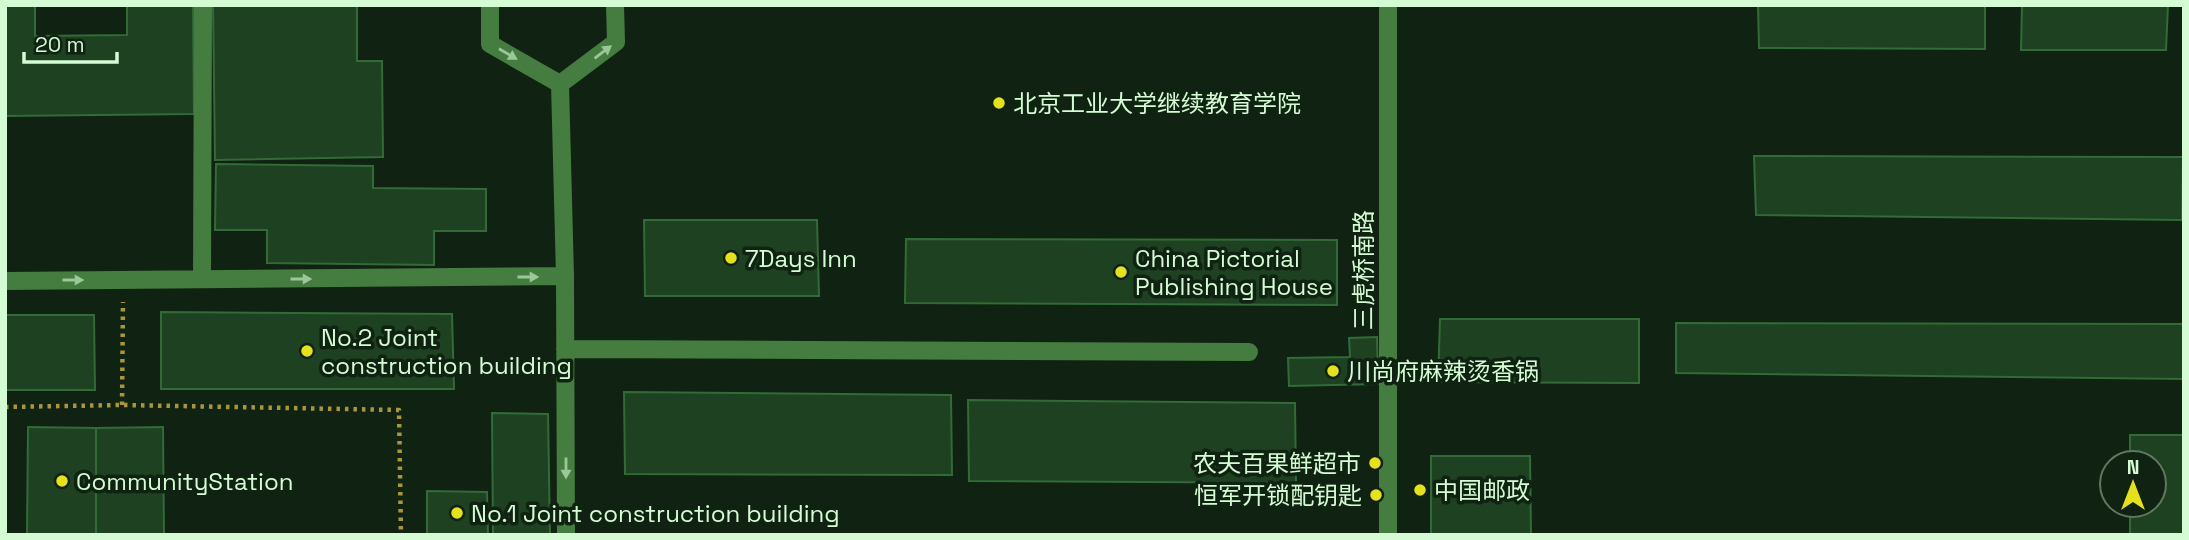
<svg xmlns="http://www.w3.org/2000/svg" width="2189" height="540" viewBox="0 0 2189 540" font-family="'Space Grotesk','Noto Sans SC',sans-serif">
<rect width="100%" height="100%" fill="#102211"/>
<path fill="#1e4121" stroke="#326b37" stroke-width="2" d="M5,5H35V36L127,35V5H193L194,114L5,116Z
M213,5H357V61H382L383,157L215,160Z
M1758,5H1985V49L1759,48Z
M2022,5H2168L2166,50H2021Z
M1754,156L2183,157L2182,220L1756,215Z
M216,164L373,166V188L486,189V231H434V265L267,263V230H215Z
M644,220H817L819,296H645Z
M906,239L1337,240V305L905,303Z
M161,312L452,314L454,389H161Z
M5,315H94L95,390H5Z
M1440,319H1639V383L1438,382Z
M1676,323L2184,324V379L1676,373Z
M1377,337L1378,384L1289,386L1288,358L1350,357L1349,338Z
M624,392L951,395L952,475L625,474Z
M968,400L1295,403L1296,483L969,481Z
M492,413L548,414L550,535H493Z
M28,427L96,428V535H27Z
M163,427L164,535H96V428Z
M2130,435H2184V535H2130V505H2154V463H2130Z
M1431,456H1530L1531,535H1431Z
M427,491L487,492L488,535H427Z"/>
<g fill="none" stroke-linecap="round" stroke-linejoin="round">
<path stroke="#a9963b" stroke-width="4.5" stroke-dasharray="3.5 5" stroke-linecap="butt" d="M122,405L123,302
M5,407L122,405L399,410L401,535"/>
<path stroke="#457c40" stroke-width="18" d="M490,5V44L560,84
M1388,5V535
M560,84L565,276
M560,84L616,42L615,5
M202,279L203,5
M5,281L565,276L566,535
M565,349L1249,352"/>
</g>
<defs><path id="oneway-solid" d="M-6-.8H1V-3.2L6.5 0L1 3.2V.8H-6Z" transform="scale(1.75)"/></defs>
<g fill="#9bc899">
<use href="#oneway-solid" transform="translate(603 52) rotate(-37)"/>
<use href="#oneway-solid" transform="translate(508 54) rotate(30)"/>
<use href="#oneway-solid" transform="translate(528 277)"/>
<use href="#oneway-solid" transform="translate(301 279)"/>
<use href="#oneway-solid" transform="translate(73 280)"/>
<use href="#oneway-solid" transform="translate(566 468) rotate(90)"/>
</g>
<g fill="#e5e217" stroke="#102211" stroke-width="2.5">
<circle cx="999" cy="103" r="7"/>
<circle cx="731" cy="258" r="7"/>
<circle cx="1121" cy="272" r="7"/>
<circle cx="307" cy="351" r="7"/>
<circle cx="1333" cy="371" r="7"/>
<circle cx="1375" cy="463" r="7"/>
<circle cx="62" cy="481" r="7"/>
<circle cx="1420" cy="490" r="7"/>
<circle cx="1376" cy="495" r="7"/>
<circle cx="457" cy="513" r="7"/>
</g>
<g text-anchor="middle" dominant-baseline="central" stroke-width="7" stroke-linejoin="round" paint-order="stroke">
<g font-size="24" fill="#d5fbd5" stroke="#102211" text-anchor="start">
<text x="1013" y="103">北京工业大学继续教育学院</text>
<text x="745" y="258">7Days Inn</text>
<text x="1135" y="258">China Pictorial<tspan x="1135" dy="28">Publishing House</tspan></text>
<text x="321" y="337">No.2 Joint<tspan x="321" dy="28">construction building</tspan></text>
<text x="1347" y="371">川尚府麻辣烫香锅</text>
<text x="1361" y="463" text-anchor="end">农夫百果鲜超市</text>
<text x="76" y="481">CommunityStation</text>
<text x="1434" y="490">中国邮政</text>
<text x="1362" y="495" text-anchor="end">恒军开锁配钥匙</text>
<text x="471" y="513">No.1 Joint construction building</text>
</g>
<g font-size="24" fill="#d5fbd5" stroke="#102211">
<text transform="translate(1363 270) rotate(-90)">三虎桥南路</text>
</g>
</g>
<rect width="2189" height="540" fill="none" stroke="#d5fbd5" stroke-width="14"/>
<g transform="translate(2133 484)"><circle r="33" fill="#102211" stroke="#5f795f" stroke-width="2"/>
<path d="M0-5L12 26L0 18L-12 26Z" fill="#e5e217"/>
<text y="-10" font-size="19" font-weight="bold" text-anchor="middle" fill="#d5fbd5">N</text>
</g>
<path d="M24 52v10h93v-10" fill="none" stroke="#d5fbd5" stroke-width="3.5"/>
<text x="35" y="52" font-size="21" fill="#d5fbd5" stroke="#102211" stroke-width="5" paint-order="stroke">20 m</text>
</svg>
